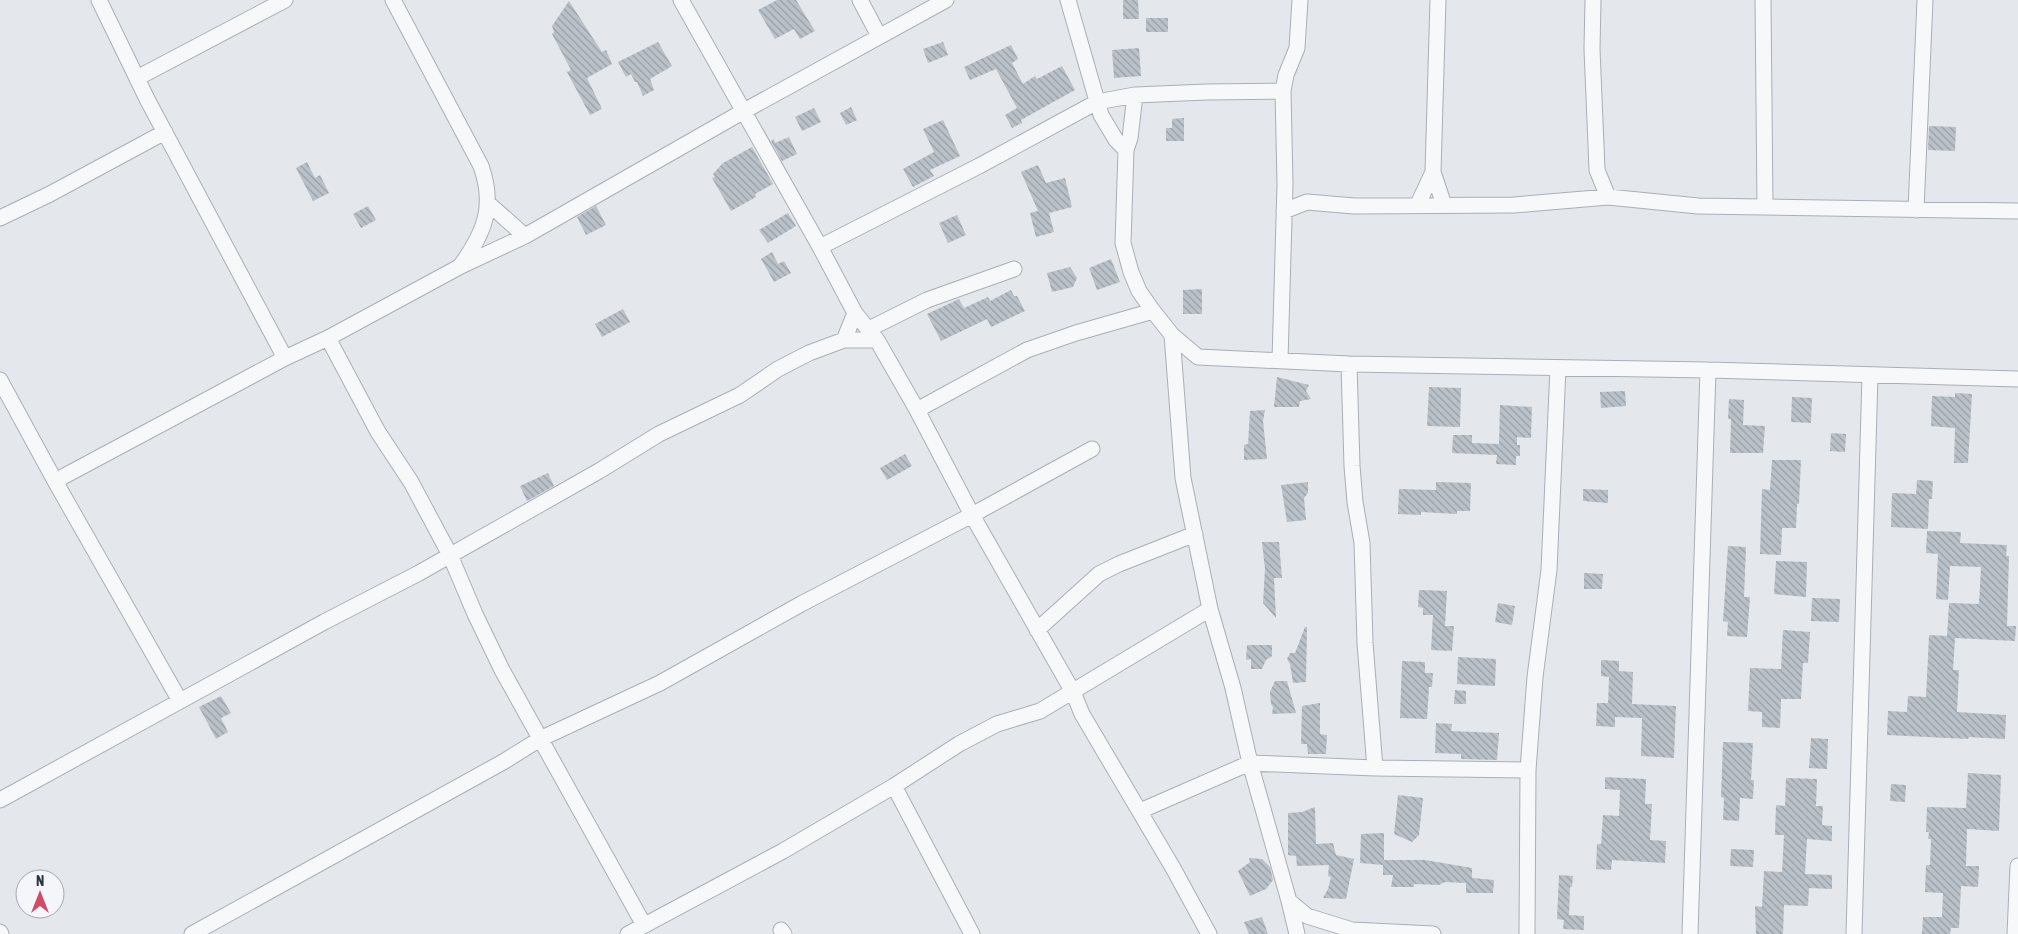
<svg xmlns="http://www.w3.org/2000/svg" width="2018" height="934" viewBox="0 0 2018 934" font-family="'Asap Condensed',sans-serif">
<defs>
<pattern id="building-back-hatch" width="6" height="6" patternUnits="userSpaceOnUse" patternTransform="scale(1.25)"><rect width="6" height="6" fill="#bbc1c9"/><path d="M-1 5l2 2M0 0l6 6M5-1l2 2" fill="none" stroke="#989ea5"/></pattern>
</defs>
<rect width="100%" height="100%" fill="#e4e8ec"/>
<path fill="url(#building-back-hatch)" d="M777,0H796L815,31L800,39L794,29L775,39L758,10Z
M1123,0H1138L1139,19H1123Z
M569,1L602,52L606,50L612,64L587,78L602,109L590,115L567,72L571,70L552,34L554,32L552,26Z
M1146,18H1168V32H1146Z
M658,42L672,66L650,79L654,90L643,96L637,82H635L631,74L626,77L618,62Z
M943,42L948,55L928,63L923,49Z
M1011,45L1018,59L1012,63L1023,84L1035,76L1037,79L1062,66L1075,90L1021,120L1022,123L1012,128L1005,115L1017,108L996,69L970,80L964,67Z
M1139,48L1141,76L1114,78L1112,50Z
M851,107L857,120L846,125L840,113Z
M814,108L821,122L802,131L795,117Z
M1184,118V141H1166V128H1172V119Z
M943,120L960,156L930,170L934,176L913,187L903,169L934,152L923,129Z
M1929,126L1956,127L1955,151L1928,150Z
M789,137L797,154L782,161L771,141L774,139L775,143Z
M752,147L773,184L755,194L756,197L731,211L712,178L715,177L713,174L723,163Z
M307,162L315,178L320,175L329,193L313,201L296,168Z
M1038,165L1046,183L1065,178L1072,207L1049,213L1054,232L1036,237L1030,213L1038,211L1021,172Z
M368,206L376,220L361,228L353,214Z
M596,206L606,225L586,235L577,217Z
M788,213L796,226L768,243L759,230Z
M957,215L966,235L948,243L939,223Z
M772,252L778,264L784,261L791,273L774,282L761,259Z
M1111,259L1120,282L1097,290L1089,268Z
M1070,267L1077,278L1073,287L1052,292L1047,273Z
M1202,289V314H1183V290Z
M1011,290L1014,296H1017L1025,311L991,327L987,319L941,341L927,314L959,299L964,308L988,297L990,301Z
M623,309L630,322L602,337L595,324Z
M1277,377L1309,385L1306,391L1311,399L1300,401L1299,407H1274Z
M1429,387L1461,388L1460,427L1427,426Z
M1625,391L1626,406L1601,408L1600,392Z
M1955,393L1972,394L1968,463H1954L1955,428L1931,426L1932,396L1955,397Z
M1792,397L1812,398L1811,423L1791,422Z
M1729,399L1744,400L1743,425L1765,426L1763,453H1730L1731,419H1728Z
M1500,405L1532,407L1531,438L1517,437V445H1520V456H1516V465L1496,464L1497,455L1452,453L1453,435H1472V443L1499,444Z
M1265,410L1263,421L1267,459L1244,460V445L1248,444L1250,411Z
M1831,433L1846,434L1845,452L1830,451Z
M905,454L912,466L887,480L880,468Z
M1772,460H1801L1799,504H1797L1796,528H1782L1781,555L1760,554L1762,489L1770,490Z
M548,473L554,486L527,501L520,486Z
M1917,480L1933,481L1932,499H1929L1928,529L1891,527L1892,493L1916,494Z
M1308,482V493L1304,498L1306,520L1287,522L1281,485Z
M1436,482L1471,483L1470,511H1457V514L1421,512V515L1398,514L1399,489L1436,490Z
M1583,489L1608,490V503L1583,501Z
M1927,531L1961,532L1960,543L2007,545L2006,556H2009L2007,626H2016L2015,641L1955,638L1953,670H1959L1957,712L2006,715L2005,739L1969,737L1968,739L1887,735L1888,711L1907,712L1908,696L1926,697L1929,635L1947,636L1949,603L1979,604L1981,567L1950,566L1948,600L1936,599L1938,554L1926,553Z
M1262,542H1279L1282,578H1274L1276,618L1263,603L1265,569Z
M1728,546L1746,547L1744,597H1750L1747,637L1727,636L1728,622L1723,621Z
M1776,561L1807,562L1806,597L1774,594Z
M1584,573L1603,574L1602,589H1584Z
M1419,590L1447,591L1445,626H1454L1452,651L1431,650L1433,615H1423V608L1418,607Z
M1812,598L1840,599L1839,622L1811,621Z
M1498,603L1515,606L1512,625L1495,622Z
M1305,627H1307L1306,682L1293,683L1290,664L1287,659L1290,653H1295Z
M1783,630L1810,632L1808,663H1803L1801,699H1781L1780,728L1762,727V712L1748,711L1750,668L1781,669Z
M1247,645H1272V656L1266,660L1262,669H1251V659L1246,660Z
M1458,657L1496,659L1495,686L1457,684Z
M1601,660L1619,661V671L1633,672L1632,704L1676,706L1674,758L1641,756L1642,718L1615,717V727L1596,726L1597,703H1608L1609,677L1601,676Z
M1402,661L1425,662V673H1433L1432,687H1429L1427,719L1400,718Z
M1275,681H1287L1296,713L1272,714L1273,707L1271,704L1270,692Z
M1455,690L1466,691V704H1454Z
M221,696L231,713L221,718L228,732L216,739L199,707Z
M1320,703V734L1327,735L1326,754H1308L1307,744H1301L1302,706Z
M1436,723L1452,724L1451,731L1499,733L1497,760L1461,759V754L1435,753Z
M1811,738L1828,739L1827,769L1809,768Z
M1723,742L1753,743L1751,780H1754L1753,799L1740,798L1739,821L1723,820L1724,798L1721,797Z
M1968,773L2001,775L1999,831L1967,829L1966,866H1979L1978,887L1961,886L1959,928H1951L1950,934H1922L1923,917H1942L1943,893L1925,892L1926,865H1930L1931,839H1928L1929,832H1926L1927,807L1966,808Z
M1605,777L1646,779L1645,804H1652L1650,840L1666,841L1665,863L1612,860L1611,870L1596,869L1597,844H1601L1603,815L1619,816L1620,790L1605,789Z
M1786,778L1817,779L1816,806H1823L1822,825L1832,826V841L1807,839L1805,874L1832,875V889L1809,888L1808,906L1784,905L1783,934H1756L1755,906L1762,907L1764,871L1782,872L1784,835H1775L1776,805L1785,806Z
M1891,784L1906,785L1905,802L1890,801Z
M1398,795L1423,798L1419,835L1412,842L1394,834Z
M1315,807L1316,844L1333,843L1336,855L1354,859L1346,899L1323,898L1328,889L1331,877L1328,876L1329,865L1297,866L1296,856L1288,855V813L1302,812Z
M1384,833V860H1425L1472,868V878L1494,880L1493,893H1466V883L1445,882L1439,885L1414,884V887H1391L1393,875H1383V865L1360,863L1361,834Z
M1731,849L1754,850L1753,867L1730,866Z
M1249,858L1262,859L1270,867L1273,880L1266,889L1250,896L1238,871L1250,862Z
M1559,875L1573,876L1572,887H1570L1569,915L1584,916V930L1563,929L1564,920L1557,919Z
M1262,917L1268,934H1249L1244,922Z"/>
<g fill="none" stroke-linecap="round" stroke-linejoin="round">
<defs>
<path id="minor" d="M99,0L147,99L285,358
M393,0L481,166C495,206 485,232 461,265
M681,0L820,247L855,313L877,340L917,410L972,515L1073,692L1082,714L1173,868L1209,934
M860,0L879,36
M1068,0L1101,115L1116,140L1126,150L1123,243L1131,272L1139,291L1153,311L1172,335L1198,357L1349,364L1708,370L2018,379
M1438,0L1433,172L1444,205
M1593,0L1592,49L1597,170L1608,197
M1763,0L1765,206
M137,78L285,0
M1126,150L1130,138L1135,95
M489,204L525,236
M1418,204L1433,172
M1916,210L1925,0
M1284,211L1307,202L1354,206L1514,205L1608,197L1698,206L2018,211
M0,218L50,194L165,132
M820,247L979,166L1097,102L1135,95L1206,92L1283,91
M869,329L927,300L1014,269
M1172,335L1183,478L1210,609L1233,688L1250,763L1289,901L1297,934
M328,338L378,432L411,482L450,555L475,614L502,670L644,925
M844,340L855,313
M1280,360L1285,184L1283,91L1286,75L1297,48L1300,0
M1349,364L1352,466L1355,502L1362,543L1365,643L1375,768
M0,380L55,481L180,701
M917,410L1027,350L1076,333L1153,311
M55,481L285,358L328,338L461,266L525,236L744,111L946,0
M1037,630L1099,574L1119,564L1195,534
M894,786L972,934
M0,800L324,622L419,573L599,471L659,434L740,395L778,369L809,353L844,340H877
M1140,811L1250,763L1375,768L1528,770
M1289,901L1307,916L1352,930L1433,934
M781,930L784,934
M0,932L1,934
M192,934L503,762L540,739L660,683L801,604L972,515L1092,449
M628,934L783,851L894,786L959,744L997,724L1040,711L1210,609
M1527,934L1528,770L1535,677L1549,570L1558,368
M1690,934L1708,370
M1854,934L1870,375
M2015,934L2018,866"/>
</defs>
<use href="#minor" stroke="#a9afb6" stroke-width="17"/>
<use href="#minor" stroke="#f7f8fa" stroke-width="15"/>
</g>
<g transform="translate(40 894)"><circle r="24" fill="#f4f6f9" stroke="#a4a9b1"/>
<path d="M0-4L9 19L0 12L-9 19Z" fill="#cf4b68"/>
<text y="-8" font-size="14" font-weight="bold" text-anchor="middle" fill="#2b3644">N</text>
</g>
</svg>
